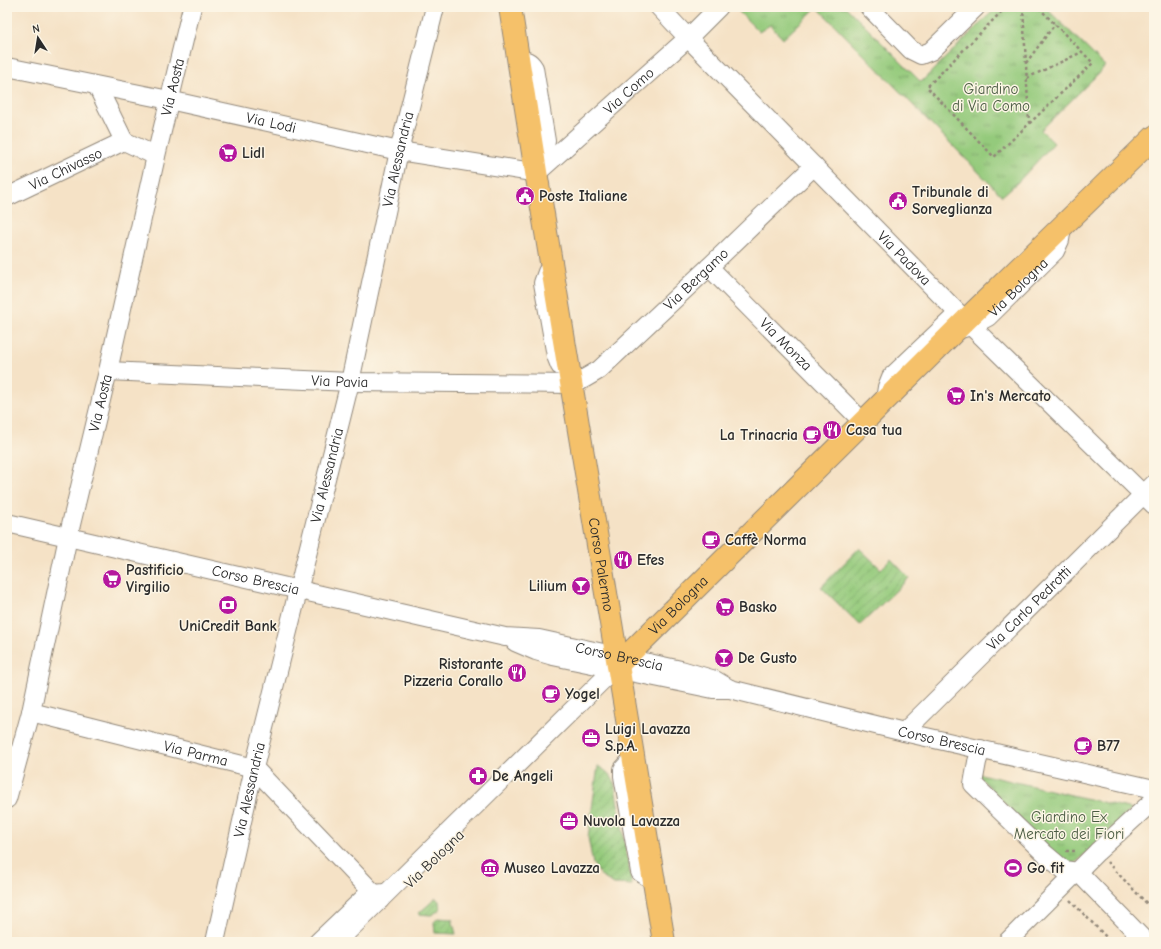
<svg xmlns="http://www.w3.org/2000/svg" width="1161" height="949" viewBox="0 0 1161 949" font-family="'Comic Neue',sans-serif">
<defs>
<pattern id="park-tufts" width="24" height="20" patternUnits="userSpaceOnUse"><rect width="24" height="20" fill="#94ca7c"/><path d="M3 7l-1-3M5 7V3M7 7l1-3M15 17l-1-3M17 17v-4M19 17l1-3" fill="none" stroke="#79a466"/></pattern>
<pattern id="garden-furrows" width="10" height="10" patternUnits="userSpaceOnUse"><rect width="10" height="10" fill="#94ca7c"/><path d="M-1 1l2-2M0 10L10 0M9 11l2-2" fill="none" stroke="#79a466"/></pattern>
</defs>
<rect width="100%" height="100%" fill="#fcf5e5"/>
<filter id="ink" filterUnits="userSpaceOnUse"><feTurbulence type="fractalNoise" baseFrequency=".025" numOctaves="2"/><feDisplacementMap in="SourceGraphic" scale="8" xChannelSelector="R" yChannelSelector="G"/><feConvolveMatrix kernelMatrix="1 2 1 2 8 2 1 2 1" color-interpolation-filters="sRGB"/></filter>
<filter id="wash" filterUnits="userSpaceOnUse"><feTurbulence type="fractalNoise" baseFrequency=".012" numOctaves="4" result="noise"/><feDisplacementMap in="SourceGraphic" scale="16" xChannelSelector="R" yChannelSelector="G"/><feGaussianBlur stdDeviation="0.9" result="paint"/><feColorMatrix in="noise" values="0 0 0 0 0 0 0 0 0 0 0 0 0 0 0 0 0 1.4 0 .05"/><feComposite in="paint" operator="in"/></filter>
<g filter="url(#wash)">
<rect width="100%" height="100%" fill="#f5e2c6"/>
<path fill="url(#park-tufts)" stroke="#607a54" d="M734,7H846L921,82L997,7H1045L1105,66L1095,77L1041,130L1054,143L1018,182L1002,196L817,7L783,39L770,25L759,32Z
M976,773L1132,809L1068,870Z"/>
<path fill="url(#garden-furrows)" stroke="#607a54" d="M859,548L881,569L891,559L909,578L860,625L821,587Z
M598,766C605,770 610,774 614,781L632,885L614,884L602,877L593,864L588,837Z
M436,898L439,901L440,910L431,915L418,914Z
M438,918L452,919L456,934L435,933L434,922Z"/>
</g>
<g filter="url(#ink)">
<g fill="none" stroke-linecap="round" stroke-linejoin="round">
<defs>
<g id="minor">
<path id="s1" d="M659,7L688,38L963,318L1154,505"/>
<path d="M869,7L911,50L921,55L931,51L976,7"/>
<path d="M519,60C526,60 530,61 534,68L546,141L544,151L534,158"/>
<path id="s2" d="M7,67L169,100L399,151L532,172L539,171L688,38L719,7"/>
<path d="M97,86L124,141L156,156"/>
<path id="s3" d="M7,197L124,141"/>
<path id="s4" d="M709,267L863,422"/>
<path d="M553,270L547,272L543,283L556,356L560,366"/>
<path id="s5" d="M961,329L971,326L988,317L1055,251L1060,240L1062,227"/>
<path id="s6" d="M108,371L350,382L575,384L599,370L709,267L814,166"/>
<path d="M885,400L887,387L891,377L951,320L956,317"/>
<path id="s7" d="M7,523L505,637L539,639L681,670L715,680L730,689"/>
<path id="s8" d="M515,642L536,651L553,656L713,689H730L904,732L1154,789"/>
<path id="s9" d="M31,712L254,768L380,900"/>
<path id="s10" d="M904,732L1154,484"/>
<path d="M981,749L977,762L973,784L1045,854L1064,870L1078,872L1146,942"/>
<path d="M634,757L623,769V776L640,872L646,876L653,875"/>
<path id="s11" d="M7,799L31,712L68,537L108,371L156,156L192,7"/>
<path id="s12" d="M215,942L254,768L350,382L399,151L435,7"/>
<path d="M318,942L364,898L374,894L385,893"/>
<path d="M337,942L618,665"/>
<path d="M1007,942L1097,852L1154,800"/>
</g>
<g id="major">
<path id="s13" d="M510,7L536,172L664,942"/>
<path id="s14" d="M618,665L969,317L1154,137"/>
</g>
</defs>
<use href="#minor" stroke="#908678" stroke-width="20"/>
<use href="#major" stroke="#908678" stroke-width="24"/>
<path stroke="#908678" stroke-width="2.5" stroke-dasharray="3 3" stroke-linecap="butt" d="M1006,7L927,87L994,157L1093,63L1038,7
M1023,7L1029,123
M1026,63L1055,24
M1027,78L1082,52
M1066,851H1077
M1107,862L1154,911
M1070,900L1111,942"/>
<use href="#minor" stroke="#fff" stroke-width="18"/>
<use href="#major" stroke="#f5c16b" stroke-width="22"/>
</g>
</g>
<defs>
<symbol id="supermarket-disc" viewBox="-11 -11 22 22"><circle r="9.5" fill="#b5179e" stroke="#fcf5e5"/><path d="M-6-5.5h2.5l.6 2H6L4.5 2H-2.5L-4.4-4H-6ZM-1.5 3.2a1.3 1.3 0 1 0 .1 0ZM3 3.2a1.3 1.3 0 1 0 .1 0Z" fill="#fff"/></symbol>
<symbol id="civic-disc" viewBox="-11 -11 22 22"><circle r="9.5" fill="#b5179e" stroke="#fcf5e5"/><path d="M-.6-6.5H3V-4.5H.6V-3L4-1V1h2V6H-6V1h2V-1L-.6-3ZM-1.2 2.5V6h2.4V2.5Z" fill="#fff"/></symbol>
<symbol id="restaurant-disc" viewBox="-11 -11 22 22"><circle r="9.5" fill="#b5179e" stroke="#fcf5e5"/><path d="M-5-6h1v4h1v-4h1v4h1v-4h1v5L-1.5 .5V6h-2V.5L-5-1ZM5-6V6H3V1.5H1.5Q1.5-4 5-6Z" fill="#fff"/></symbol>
<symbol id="cafe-disc" viewBox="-11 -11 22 22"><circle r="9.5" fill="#b5179e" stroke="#fcf5e5"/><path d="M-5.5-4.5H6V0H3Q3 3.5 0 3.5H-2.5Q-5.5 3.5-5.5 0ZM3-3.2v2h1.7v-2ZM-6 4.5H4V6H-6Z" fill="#fff"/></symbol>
<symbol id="bar-disc" viewBox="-11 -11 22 22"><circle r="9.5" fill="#b5179e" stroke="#fcf5e5"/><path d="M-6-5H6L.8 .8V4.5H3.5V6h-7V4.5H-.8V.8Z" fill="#fff"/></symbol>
<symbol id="bank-disc" viewBox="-11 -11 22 22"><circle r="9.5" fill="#b5179e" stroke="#fcf5e5"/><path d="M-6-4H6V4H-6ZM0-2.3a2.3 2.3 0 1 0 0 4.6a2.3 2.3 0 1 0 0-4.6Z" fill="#fff"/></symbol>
<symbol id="office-disc" viewBox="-11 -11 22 22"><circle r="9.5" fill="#b5179e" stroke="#fcf5e5"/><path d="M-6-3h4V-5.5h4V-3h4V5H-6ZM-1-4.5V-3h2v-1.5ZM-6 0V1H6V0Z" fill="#fff"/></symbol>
<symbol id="pharmacy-disc" viewBox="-11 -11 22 22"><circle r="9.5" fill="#b5179e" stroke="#fcf5e5"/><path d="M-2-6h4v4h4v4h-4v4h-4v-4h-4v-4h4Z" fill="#fff"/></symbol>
<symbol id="museum-disc" viewBox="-11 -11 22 22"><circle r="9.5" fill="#b5179e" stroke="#fcf5e5"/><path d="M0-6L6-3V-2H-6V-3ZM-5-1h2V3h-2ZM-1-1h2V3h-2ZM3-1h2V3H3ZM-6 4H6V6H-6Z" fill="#fff"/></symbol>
<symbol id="stadium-disc" viewBox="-11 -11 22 22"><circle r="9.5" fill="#b5179e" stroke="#fcf5e5"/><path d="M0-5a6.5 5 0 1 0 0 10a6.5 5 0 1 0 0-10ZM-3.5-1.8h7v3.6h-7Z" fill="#fff"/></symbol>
</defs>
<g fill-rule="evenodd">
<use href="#supermarket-disc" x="217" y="142" width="22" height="22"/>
<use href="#civic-disc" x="514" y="185" width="22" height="22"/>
<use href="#civic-disc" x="887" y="190" width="22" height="22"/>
<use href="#supermarket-disc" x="945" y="385" width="22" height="22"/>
<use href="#restaurant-disc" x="821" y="419" width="22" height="22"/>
<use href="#cafe-disc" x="801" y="424" width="22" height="22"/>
<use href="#cafe-disc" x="700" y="529" width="22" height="22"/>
<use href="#restaurant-disc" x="612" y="549" width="22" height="22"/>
<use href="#supermarket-disc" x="101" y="568" width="22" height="22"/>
<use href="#bar-disc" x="570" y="575" width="22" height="22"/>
<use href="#bank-disc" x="217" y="594" width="22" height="22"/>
<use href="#supermarket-disc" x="714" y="596" width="22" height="22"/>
<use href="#bar-disc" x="713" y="647" width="22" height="22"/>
<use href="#restaurant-disc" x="506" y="662" width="22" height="22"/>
<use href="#cafe-disc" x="540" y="683" width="22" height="22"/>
<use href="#office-disc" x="580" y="727" width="22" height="22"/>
<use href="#cafe-disc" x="1072" y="735" width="22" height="22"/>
<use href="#pharmacy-disc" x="467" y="765" width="22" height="22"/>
<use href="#office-disc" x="558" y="810" width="22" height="22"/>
<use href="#museum-disc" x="479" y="857" width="22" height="22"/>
<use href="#stadium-disc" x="1002" y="857" width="22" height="22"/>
</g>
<g text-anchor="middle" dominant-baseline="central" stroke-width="3" stroke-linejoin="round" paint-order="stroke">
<g font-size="15" fill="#2b2b2b" stroke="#fcf5e5">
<text stroke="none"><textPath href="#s11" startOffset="731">Via Aosta</textPath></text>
<text stroke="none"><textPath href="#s2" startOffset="663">Via Como</textPath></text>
<text stroke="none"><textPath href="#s2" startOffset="270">Via Lodi</textPath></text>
<text stroke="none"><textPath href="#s12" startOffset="804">Via Alessandria</textPath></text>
<text stroke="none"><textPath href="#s3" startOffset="65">Via Chivasso</textPath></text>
<text stroke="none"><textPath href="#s1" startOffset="351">Via Padova</textPath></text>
<text stroke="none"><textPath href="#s6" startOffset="628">Via Bergamo</textPath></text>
<text stroke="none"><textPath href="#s5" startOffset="72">Via Bologna</textPath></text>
<text stroke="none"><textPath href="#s4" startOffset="109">Via Monza</textPath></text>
<text stroke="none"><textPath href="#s6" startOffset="232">Via Pavia</textPath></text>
<text stroke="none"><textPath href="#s11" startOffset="407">Via Aosta</textPath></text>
<text stroke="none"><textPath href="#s12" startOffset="480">Via Alessandria</textPath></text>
<text stroke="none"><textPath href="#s13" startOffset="565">Corso Palermo</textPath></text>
<text stroke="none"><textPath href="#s7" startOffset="255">Corso Brescia</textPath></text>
<text stroke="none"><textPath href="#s14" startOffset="85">Via Bologna</textPath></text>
<text stroke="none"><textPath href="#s10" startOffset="176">Via Carlo Pedrotti</textPath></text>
<text stroke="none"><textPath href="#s7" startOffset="627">Corso Brescia</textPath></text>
<text stroke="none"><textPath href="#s8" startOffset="439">Corso Brescia</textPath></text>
<text stroke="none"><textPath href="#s9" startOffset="170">Via Parma</textPath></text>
<text stroke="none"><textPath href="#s12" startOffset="156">Via Alessandria</textPath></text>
<text transform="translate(434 859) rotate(-44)">Via Bologna</text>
</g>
<g font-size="15" fill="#4a5b43" stroke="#fcf5e5">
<text x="991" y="89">Giardino<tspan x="991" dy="17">di Via Como</tspan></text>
<text x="1069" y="817">Giardino Ex<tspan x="1069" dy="17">Mercato dei Fiori</tspan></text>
</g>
<g font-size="15" font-weight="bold" fill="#2b2b2b" stroke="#fcf5e5" text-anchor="start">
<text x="242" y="153">Lidl</text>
<text x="912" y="192">Tribunale di<tspan x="912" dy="17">Sorveglianza</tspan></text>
<text x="539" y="196">Poste Italiane</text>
<text x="970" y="396">In's Mercato</text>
<text x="846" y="430">Casa tua</text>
<text x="798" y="435" text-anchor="end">La Trinacria</text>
<text x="725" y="540">Caffè Norma</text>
<text x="637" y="560">Efes</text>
<text x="126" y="570">Pastificio<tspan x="126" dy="17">Virgilio</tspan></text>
<text x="567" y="586" text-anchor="end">Lilium</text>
<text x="739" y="607">Basko</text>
<text x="228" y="626" text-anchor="middle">UniCredit Bank</text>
<text x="738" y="658">De Gusto</text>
<text x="503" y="664" text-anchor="end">Ristorante<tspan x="503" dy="17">Pizzeria Corallo</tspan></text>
<text x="565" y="694">Yogel</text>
<text x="605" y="729">Luigi Lavazza<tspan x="605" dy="17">S.p.A.</tspan></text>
<text x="1097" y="746">B77</text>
<text x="492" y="776">De Angeli</text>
<text x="583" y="821">Nuvola Lavazza</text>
<text x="504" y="868">Museo Lavazza</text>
<text x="1027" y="868">Go fit</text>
</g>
</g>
<rect width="1161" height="949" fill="none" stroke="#fcf5e5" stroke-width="24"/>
<g transform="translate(38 38) rotate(348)" stroke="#fcf5e5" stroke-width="3" paint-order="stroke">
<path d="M0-3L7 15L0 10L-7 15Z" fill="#2b2b2b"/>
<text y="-6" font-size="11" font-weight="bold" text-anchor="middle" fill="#2b2b2b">N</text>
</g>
</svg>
